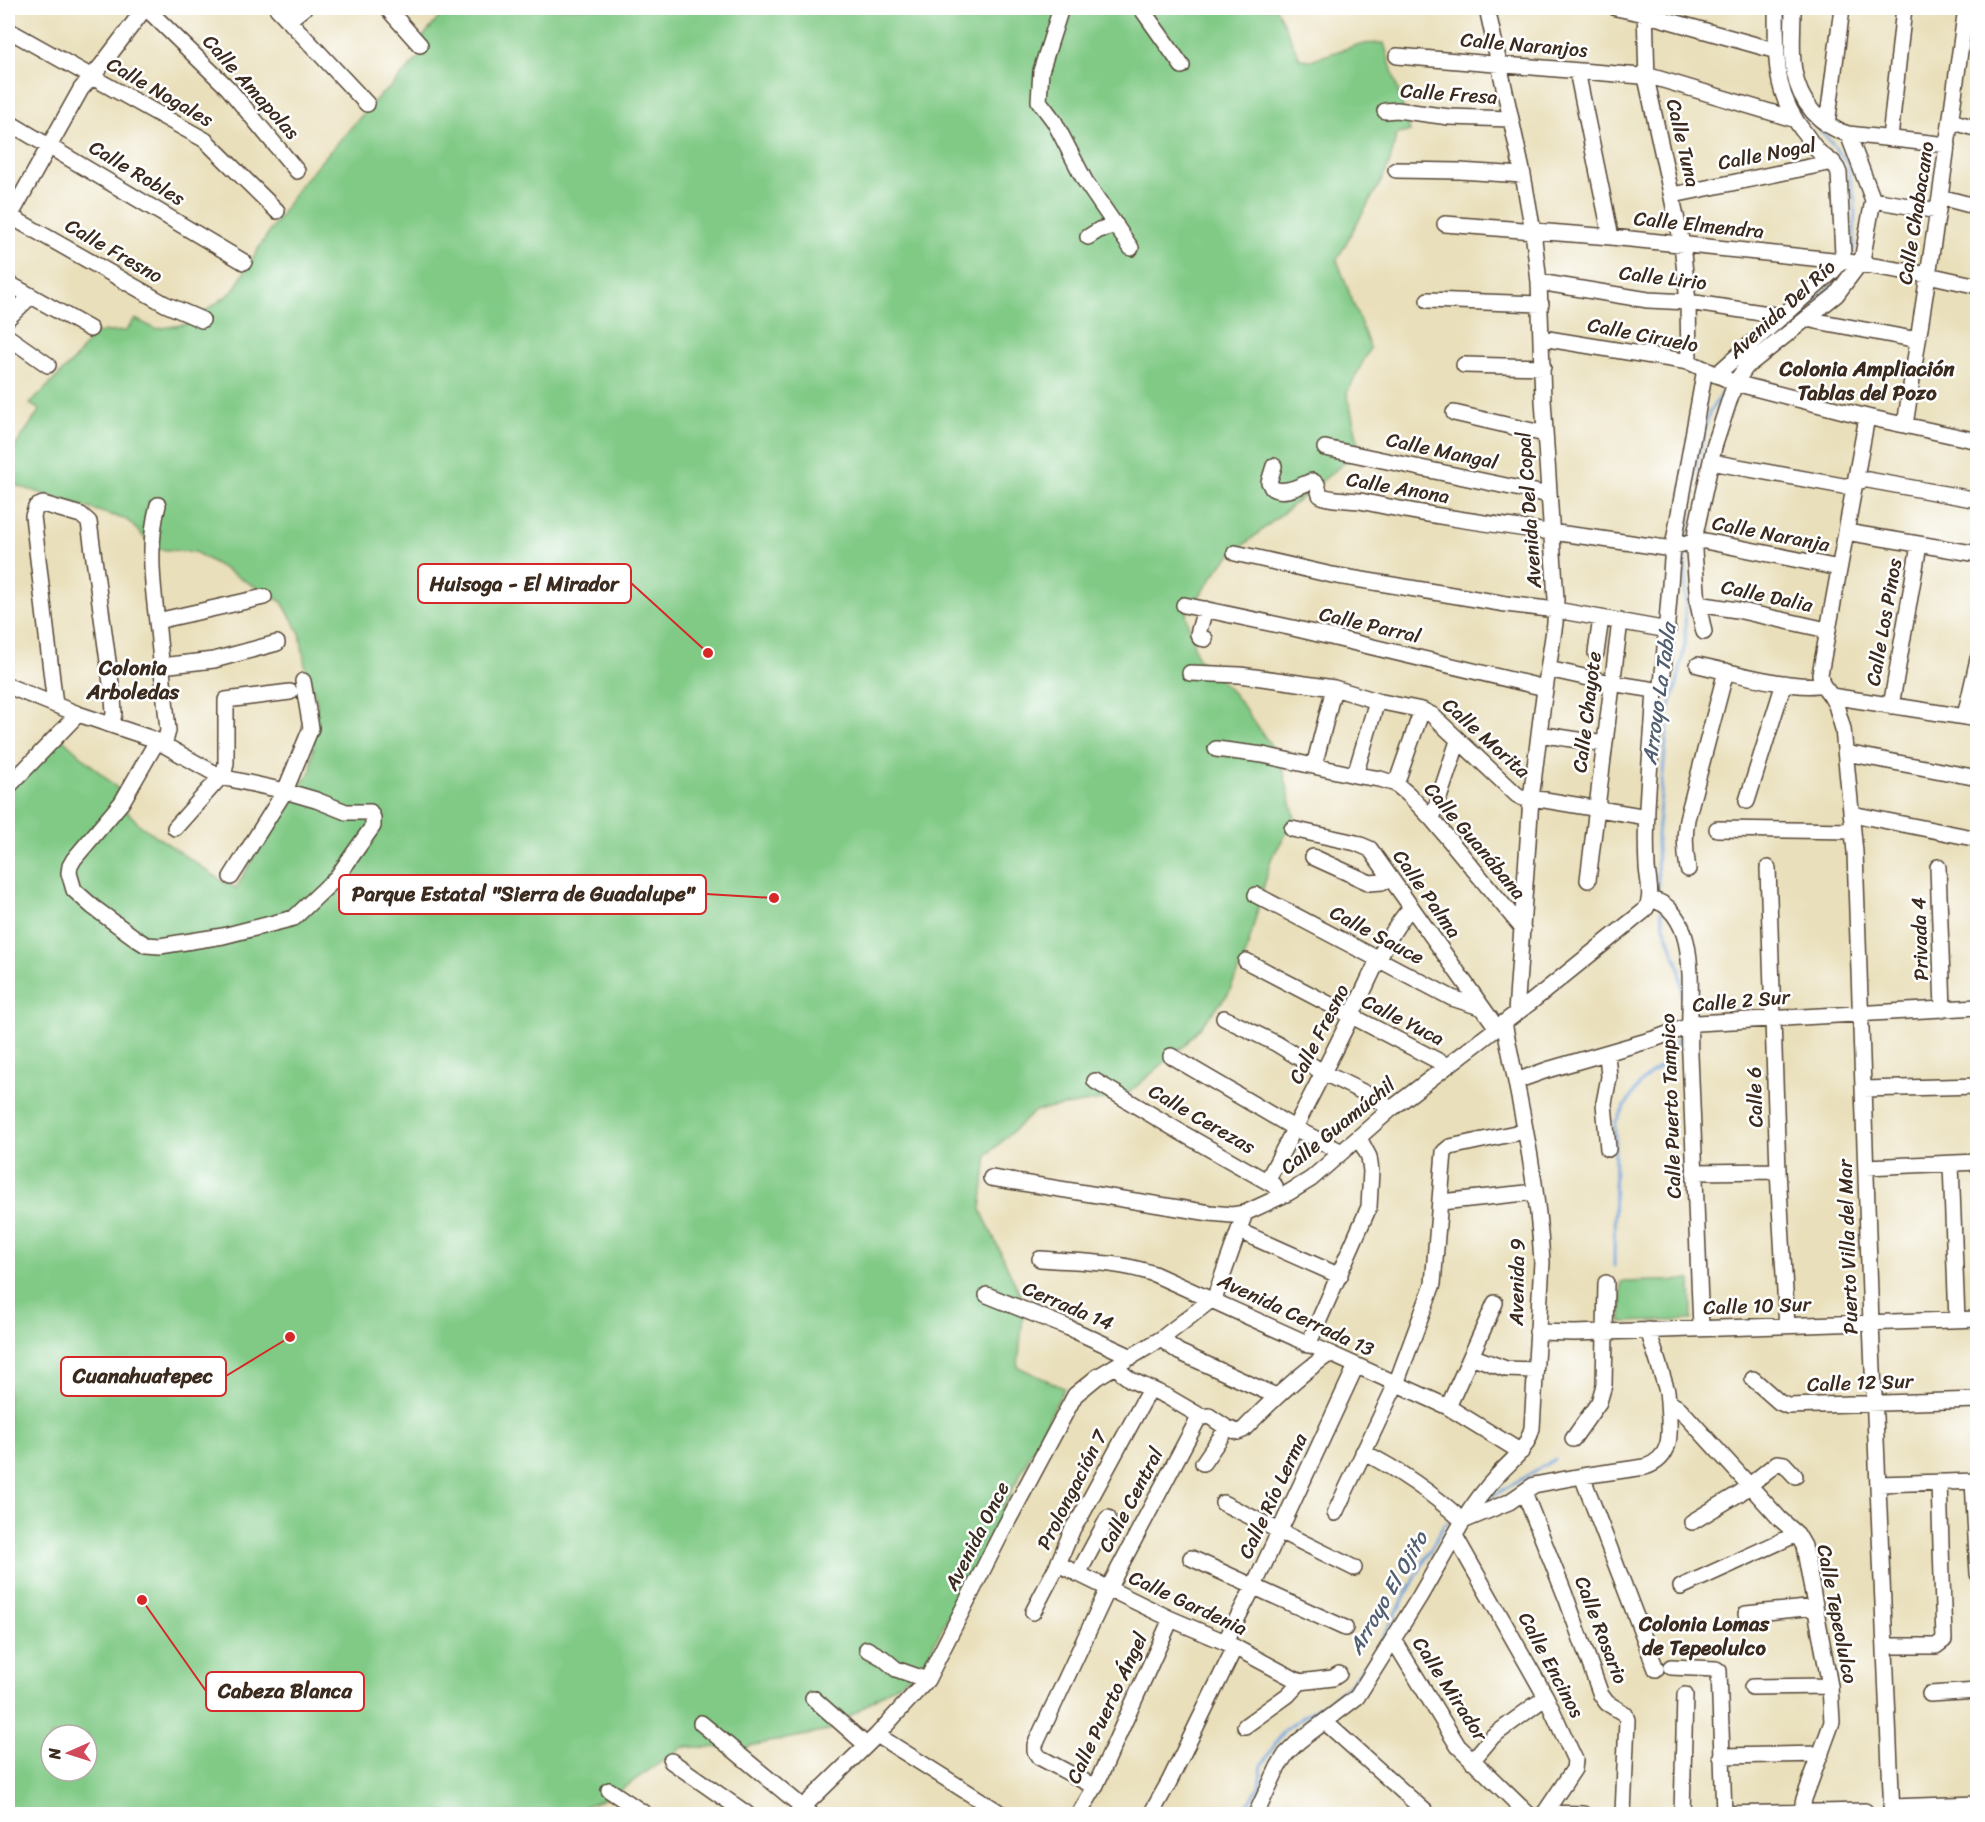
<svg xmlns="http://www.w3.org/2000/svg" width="1985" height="1822" viewBox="0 0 1985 1822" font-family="Sriracha,sans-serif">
<rect width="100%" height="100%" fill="#fff"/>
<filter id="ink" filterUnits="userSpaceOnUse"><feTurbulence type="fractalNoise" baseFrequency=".0167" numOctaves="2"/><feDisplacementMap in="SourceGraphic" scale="12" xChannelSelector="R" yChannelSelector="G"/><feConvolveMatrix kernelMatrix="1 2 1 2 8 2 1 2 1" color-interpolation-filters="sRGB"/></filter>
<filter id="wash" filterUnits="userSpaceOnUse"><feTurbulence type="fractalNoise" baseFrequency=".008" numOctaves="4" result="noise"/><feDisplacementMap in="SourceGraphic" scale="24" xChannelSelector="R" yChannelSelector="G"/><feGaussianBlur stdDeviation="1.35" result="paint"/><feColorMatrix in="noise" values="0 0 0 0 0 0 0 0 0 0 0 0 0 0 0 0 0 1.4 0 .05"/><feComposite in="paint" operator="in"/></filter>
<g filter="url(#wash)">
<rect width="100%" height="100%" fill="#e9dfba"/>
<path fill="#81ca86" stroke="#5e7a52" stroke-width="1.5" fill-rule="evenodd" d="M447,8H1276L1300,59L1311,60L1360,44L1384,43L1410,131L1396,135C1391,171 1377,188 1360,218C1352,231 1345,246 1337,260L1370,348L1347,393L1360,450L1224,561L1186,615L1197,657L1234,694L1280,758L1295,819L1271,859L1246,954L1228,994L1185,1045L1125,1096L1035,1111L987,1155L981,1210L1024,1303L1018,1367L1064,1388L922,1667L828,1731L749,1746L747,1748L683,1747L610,1797L585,1806L581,1814H8V783L55,732L119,790L115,799L140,825L224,882L236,888L274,822L311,771L317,703L305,665L300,633L282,602L195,552L156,549L127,520L8,483V457L40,410L30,404L75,359L94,333H102L104,331L109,332L126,331L135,319L156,329L188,324L233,291L262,243L301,184L379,96L391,87L427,49L422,38ZM51,1735H87V1771H51Z
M1691,1280L1692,1320L1622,1322L1621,1282Z"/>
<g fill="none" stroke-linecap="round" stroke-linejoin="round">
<path stroke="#6c9fd7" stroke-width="3" d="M1784,8L1787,78
M1796,106L1827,138L1846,161L1855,200L1854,244L1851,258
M1811,305L1839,279
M1762,345L1806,309
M1686,539L1693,481L1709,413L1727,385
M1658,892L1657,836L1669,709L1677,684L1685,644L1686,549
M1661,911L1664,926L1680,969L1683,1006
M1614,1266L1615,1123C1624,1108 1633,1091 1645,1079C1662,1062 1671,1065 1677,1039
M1486,1500L1555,1459
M1232,1814L1250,1802L1259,1786L1262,1765L1284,1730L1345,1689L1371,1659L1444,1525L1453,1520"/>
</g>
</g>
<g filter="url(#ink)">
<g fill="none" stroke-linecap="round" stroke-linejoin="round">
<defs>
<path id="minor" d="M146,8L228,88L297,171
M277,8L367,104
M387,8L420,45
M1061,8L1041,71L1039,101L1054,121L1085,181L1131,248
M1141,8L1182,66
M1487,8L1523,175L1533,231L1539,282L1543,400L1556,599L1555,623L1542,710L1531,799L1516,1013
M1616,8L1645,14L1777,51
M1645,8L1647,82L1682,244L1688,302L1689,362
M289,20L304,8
M8,30L205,140L277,211
M1397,56L1653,77L1793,119
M1577,71L1611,237
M1385,111L1397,110L1449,117L1511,119
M1951,121L1978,129
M8,122L244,262
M1827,125L1842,8
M1848,134L1948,145
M1890,138L1904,8
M1396,170L1459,171L1523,175
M1673,195L1833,162
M1940,197L1978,207
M1873,200L1938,211
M8,215L165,304L202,320
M8,220L81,89L101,66L145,8
M1445,224L1611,237L1842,261L1928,275L1978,286
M1088,237L1099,230L1116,225
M1539,282L1648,300L1688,302L1782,316
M8,283L90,329
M1428,300L1541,304
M8,318L31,296
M1806,319L1918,340
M8,337L48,365
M1542,338L1689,362L1735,383L1867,417L1978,441
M1464,365L1543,367
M1716,375L1833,271L1838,265L1843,255L1839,173C1836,163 1828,160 1820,153C1815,148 1810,141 1806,135C1772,92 1777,59 1776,8
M1454,413L1545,434
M1867,417L1820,674L1822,684L1831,696L1836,705L1843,729L1855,852L1871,1323L1892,1814
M1905,425L1940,197L1966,8
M1325,448L1549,495
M1711,462L1843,486C1853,487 1858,479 1868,480L1978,500
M1274,466L1269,482L1272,488C1284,495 1299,486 1312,481L1317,484L1320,495C1330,501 1352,499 1365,502C1462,523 1560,532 1658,547L1666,548L1695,541H1705L1839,568
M158,505C147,545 153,589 158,630C161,663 165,697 168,731L164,745
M1846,532L1978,554
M1235,553L1332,575L1506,604L1556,610L1668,630
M1698,604L1737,610L1827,630
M1184,605L1293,628L1545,688
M1205,609L1198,634L1200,638L1205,639
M157,621L264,597
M1704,632L1698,604L1694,551L1696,530L1714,447L1735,383L1746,367L1836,295L1860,263L1863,255L1873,200L1848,134C1833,130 1823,123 1813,112C1786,81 1793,45 1793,8
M1596,653L1601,618
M1698,665C1726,671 1797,691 1822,684
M161,666L214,660L277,643
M1548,669L1611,683L1655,690
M1190,673L1240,675L1334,688L1377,701L1422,710L1432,715L1517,795L1523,798L1545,800L1647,817
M8,686L78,714L150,738L157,741L221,777L285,791L316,800L346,812H370L373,818V826L337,877L294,918L223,936L160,946L146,945L138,940L93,907L74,890L69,873L70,866L74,859L122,802L157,741
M1831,696L1978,719
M55,705L33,516L36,507L43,504L81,515L89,522L113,698L114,713L112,725
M1891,706L1919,545
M1965,716L1978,659
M1539,734L1604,744
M1216,749L1263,755L1355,775L1380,779L1396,784L1408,794L1432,819L1523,929
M1846,753L1978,778
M1314,766L1334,688
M1355,775L1377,701
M1396,784L1422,710
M8,787L78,714
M1747,801L1784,683
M1852,814L1978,839
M1432,819L1458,741
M175,828L224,773L226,763V700L290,692
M1292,829L1356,843L1370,849L1497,1028
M1717,829L1853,831
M1313,857L1370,883L1382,882L1390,878
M1938,867L1943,1010
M1768,868L1778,1171L1787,1326
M1688,869C1685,852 1684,836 1687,819L1726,671
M231,877L285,791L311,728L303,681
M1588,880L1620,621
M1256,895L1452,998L1480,1007
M1650,900C1670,901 1682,924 1686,941C1694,974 1688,1021 1690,1055C1693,1146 1697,1237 1701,1328
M1246,961L1446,1065
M1224,1018L1277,1044L1324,1073L1373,1097L1391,1109
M1607,1053L1609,1077L1604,1103L1608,1149
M1171,1056L1294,1128L1342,1152
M1095,1081L1182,1133L1275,1186
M1516,1081L1547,1070L1654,1039L1697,1023L1978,1007
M1863,1089L1978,1086
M1951,1164L1957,1320
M1866,1167L1978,1162
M1694,1172L1778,1171
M991,1178L1210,1213L1232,1215L1245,1213L1288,1193L1311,1179L1391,1109L1531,1002L1644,911C1654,900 1648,881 1647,867C1644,813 1651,759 1654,706L1655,690H1659L1662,685L1673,547L1705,369
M1267,1181C1297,1124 1327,1066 1355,1008C1369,981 1390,928 1411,908
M1441,1202L1535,1192
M1239,1231L1340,1276
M1040,1259C1078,1262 1118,1261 1154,1274L1448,1407L1521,1452
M987,1295L1069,1328L1132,1357
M1648,1330L1667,1391L1668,1402L1680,1409L1780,1519L1797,1534L1804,1546L1830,1686L1832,1722L1804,1799L1801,1814
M1537,1332L1575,1333L1978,1319
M1161,1339L1179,1352L1276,1396
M1308,1345L1369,1207L1371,1171L1369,1157L1359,1138
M1471,1356L1506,1369L1535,1370
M1117,1365L1123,1374L1131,1380L1166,1396L1202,1417L1209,1416L1227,1428L1238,1432L1243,1430C1270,1402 1297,1376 1329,1354
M1753,1379L1779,1402L1788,1406L1978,1400
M1448,1407L1495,1303
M1573,1439L1599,1402L1604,1385L1606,1283
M1363,1452C1401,1471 1432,1493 1463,1521C1473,1505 1484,1490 1497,1476C1512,1459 1526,1452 1532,1428L1542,1262C1538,1182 1520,1102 1504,1023
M1203,1463L1227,1428
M1582,1476L1656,1669
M1973,1481L1978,1574
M1878,1484L1978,1481
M1524,1492L1567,1600L1601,1695L1607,1703L1625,1714L1627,1720L1623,1814
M1223,1503L1354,1568
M1335,1513L1396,1384L1433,1284L1444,1152L1450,1147L1525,1131
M1692,1522L1740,1493L1777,1463L1784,1464L1795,1476
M1455,1536L1546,1697L1575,1760L1574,1769L1544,1814
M1191,1558L1345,1628
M1058,1564L1171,1619L1225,1642L1300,1682
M1078,1574L1108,1518
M1681,1587L1797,1534
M1033,1612L1058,1564L1073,1528L1081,1516L1150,1389
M1746,1614L1815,1607
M1393,1639L1458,1746L1528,1814
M1225,1642L1254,1586L1356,1366
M1886,1646H1936L1944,1640L1939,1482
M867,1649L883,1658L896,1669L927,1680
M1671,1667L1716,1669L1719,1671L1724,1814
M1752,1687L1830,1686
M1930,1694L1978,1691
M813,1698L866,1745
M1325,1722L1428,1814
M701,1723L811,1814
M1245,1726L1288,1695L1300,1682L1333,1678L1339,1674
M877,1735L1002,1814
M1721,1756L1821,1754
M671,1761L747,1814
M1472,1761L1493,1736L1546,1697
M1095,1787L1039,1757L1035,1751V1745L1108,1589L1197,1421L1202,1417
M609,1790L645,1814
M1891,1807L1978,1804
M1544,1813L1584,1814
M796,1814L877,1735L927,1680L1002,1532L1075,1395L1097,1377L1161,1339L1215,1297L1245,1213
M1079,1814L1095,1787L1171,1619
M1151,1814L1169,1782L1235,1647
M1256,1814L1278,1767L1286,1754L1299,1741L1357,1697L1420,1596L1463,1521L1509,1502L1534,1485L1582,1476L1645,1467C1676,1457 1669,1428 1668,1402
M1682,1814L1685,1695
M1722,1814L1865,1811"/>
</defs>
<use href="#minor" stroke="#554535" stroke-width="18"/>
<use href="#minor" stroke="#fff" stroke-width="15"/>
</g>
</g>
<g text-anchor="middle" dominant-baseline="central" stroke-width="5" stroke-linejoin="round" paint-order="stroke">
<g font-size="20" fill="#3b2a1e" stroke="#fff">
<text transform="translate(1524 45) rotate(5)">Calle Naranjos</text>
<text transform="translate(251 87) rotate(48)">Calle Amapolas</text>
<text transform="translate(160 92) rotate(30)">Calle Nogales</text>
<text transform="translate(1449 94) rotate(4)">Calle Fresa</text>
<text transform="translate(1683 143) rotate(77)">Calle Tuna</text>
<text transform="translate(1767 154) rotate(-11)">Calle Nogal</text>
<text transform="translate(137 173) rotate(31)">Calle Robles</text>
<text transform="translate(1916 213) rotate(-81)">Calle Chabacano</text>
<text transform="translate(1699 225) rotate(6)">Calle Elmendra</text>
<text transform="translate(114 251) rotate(30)">Calle Fresno</text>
<text transform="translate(1663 278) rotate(7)">Calle Lirio</text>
<text transform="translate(1782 309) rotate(-42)">Avenida Del Río</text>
<text transform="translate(1643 335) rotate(11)">Calle Ciruelo</text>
<text transform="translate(1442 451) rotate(12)">Calle Mangal</text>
<text transform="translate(1398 488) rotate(10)">Calle Anona</text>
<text transform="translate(1529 510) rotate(-94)">Avenida Del Copal</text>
<text transform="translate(1771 534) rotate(11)">Calle Naranja</text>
<text transform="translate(1767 596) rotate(12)">Calle Dalia</text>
<text transform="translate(1884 622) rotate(-80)">Calle Los Pinos</text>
<text transform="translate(1370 625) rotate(13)">Calle Parral</text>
<text transform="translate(1587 712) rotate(-83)">Calle Chayote</text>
<text transform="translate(1486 738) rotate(42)">Calle Morita</text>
<text transform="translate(1475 841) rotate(50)">Calle Guanábana</text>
<text transform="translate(1427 894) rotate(55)">Calle Palma</text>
<text transform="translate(1377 935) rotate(28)">Calle Sauce</text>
<text transform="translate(1920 939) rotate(-92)">Privada 4</text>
<text transform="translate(1741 1001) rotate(-5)">Calle 2 Sur</text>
<text transform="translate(1403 1020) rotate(27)">Calle Yuca</text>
<text transform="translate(1319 1034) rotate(-63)">Calle Fresno</text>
<text transform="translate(1755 1097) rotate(-92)">Calle 6</text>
<text transform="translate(1671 1106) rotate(-92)">Calle Puerto Tampico</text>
<text transform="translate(1202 1119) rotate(30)">Calle Cerezas</text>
<text transform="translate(1338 1126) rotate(-39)">Calle Guamúchil</text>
<text transform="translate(1848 1247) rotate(-92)">Puerto Villa del Mar</text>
<text transform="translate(1517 1282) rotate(-89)">Avenida 9</text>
<text transform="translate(1068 1306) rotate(23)">Cerrada 14</text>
<text transform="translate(1757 1306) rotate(-2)">Calle 10 Sur</text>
<text transform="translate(1296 1315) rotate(25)">Avenida Cerrada 13</text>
<text transform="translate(1860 1383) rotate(-2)">Calle 12 Sur</text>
<text transform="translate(1072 1490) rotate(-63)">Prolongación 7</text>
<text transform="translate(1273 1496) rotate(-65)">Calle Río Lerma</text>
<text transform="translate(1131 1500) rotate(-62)">Calle Central</text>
<text transform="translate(977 1536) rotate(-63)">Avenida Once</text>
<text transform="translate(1188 1603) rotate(25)">Calle Gardenia</text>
<text transform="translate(1837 1614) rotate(79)">Calle Tepeolulco</text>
<text transform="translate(1601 1630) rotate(69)">Calle Rosario</text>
<text transform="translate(1551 1665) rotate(62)">Calle Encinos</text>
<text transform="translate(1450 1689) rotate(57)">Calle Mirador</text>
<text transform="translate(1107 1708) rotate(-65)">Calle Puerto Ángel</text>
</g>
<g font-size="21" font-weight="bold" fill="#3b2a1e" stroke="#fff">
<text x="1867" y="369">Colonia Ampliación<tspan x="1867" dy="24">Tablas del Pozo</tspan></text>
<text x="133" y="668">Colonia<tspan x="133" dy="24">Arboledas</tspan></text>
<text x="1704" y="1624">Colonia Lomas<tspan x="1704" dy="24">de Tepeolulco</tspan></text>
</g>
<g font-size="21" font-style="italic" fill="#515f71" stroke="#fff">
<text transform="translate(1659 694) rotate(-82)">Arroyo La Tabla</text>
<text transform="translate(1388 1593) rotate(-60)">Arroyo El Ojito</text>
</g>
</g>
<path fill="none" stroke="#d62828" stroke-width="2" d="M708 653L631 583M774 898L706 894M290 1337L226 1376M142 1600L206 1691"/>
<g fill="#d62828" stroke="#fff" stroke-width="2">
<circle cx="708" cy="653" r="6"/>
<circle cx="774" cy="898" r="6"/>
<circle cx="290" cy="1337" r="6"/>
<circle cx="142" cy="1600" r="6"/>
</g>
<g fill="#fff" stroke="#d62828" stroke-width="2">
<rect x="418" y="564" width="213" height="39" rx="6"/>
<rect x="339" y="875" width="367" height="39" rx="6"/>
<rect x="61" y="1357" width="165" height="39" rx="6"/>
<rect x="206" y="1672" width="158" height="39" rx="6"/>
</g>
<g font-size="21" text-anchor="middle" font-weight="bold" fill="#3b2a1e">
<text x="524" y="591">Huisoga - El Mirador</text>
<text x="523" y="901">Parque Estatal "Sierra de Guadalupe"</text>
<text x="143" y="1383">Cuanahuatepec</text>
<text x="285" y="1698">Cabeza Blanca</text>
</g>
<rect width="1985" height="1822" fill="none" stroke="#fff" stroke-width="30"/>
<g transform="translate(69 1753) rotate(267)"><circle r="28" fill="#ffffff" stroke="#b1aaa5" stroke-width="1.5"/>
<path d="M0-4.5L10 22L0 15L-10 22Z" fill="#d1495b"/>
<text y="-9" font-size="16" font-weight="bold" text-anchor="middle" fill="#3b2a1e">N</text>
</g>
</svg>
